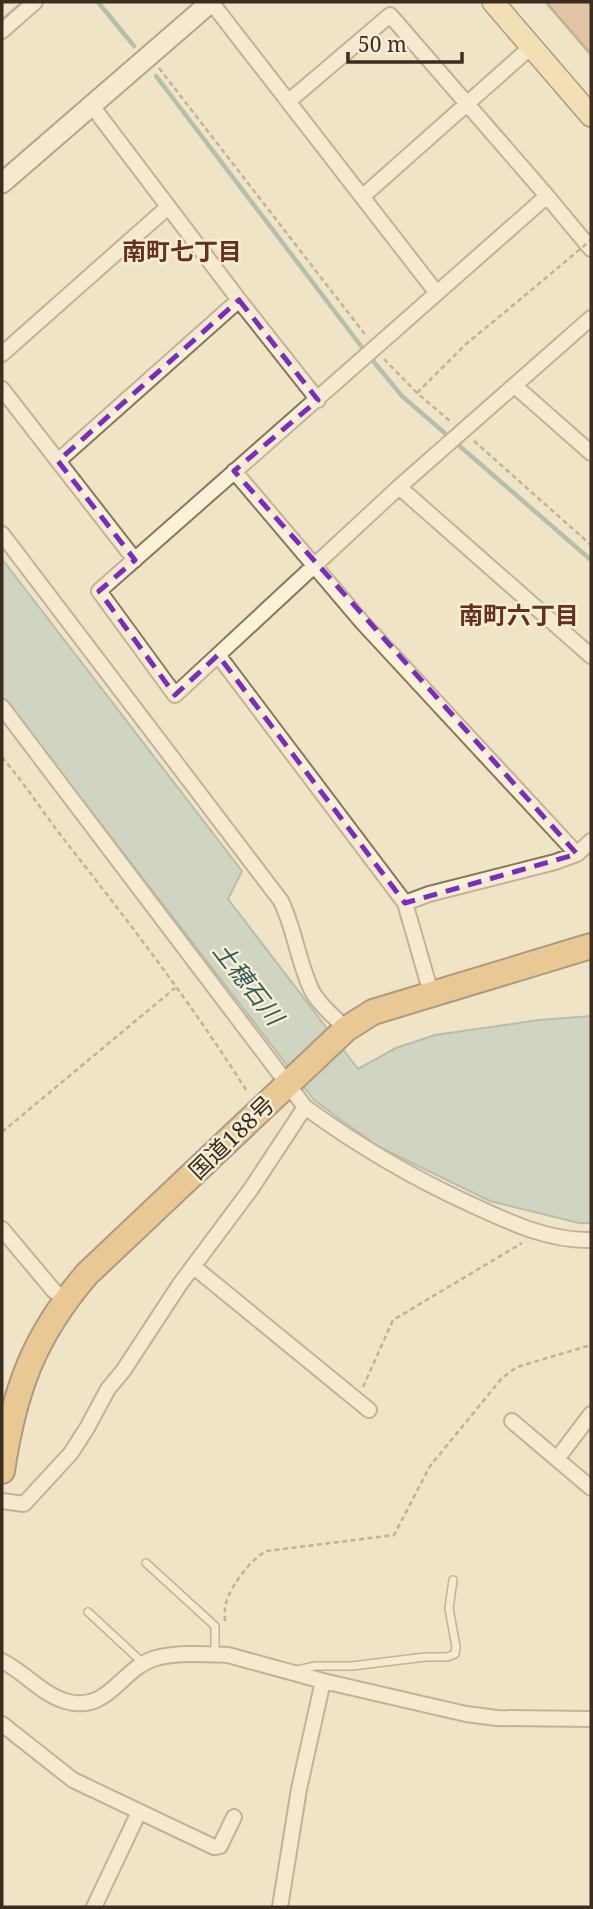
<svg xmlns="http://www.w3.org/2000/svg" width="593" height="1909" viewBox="0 0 593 1909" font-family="'Noto Serif','Noto Sans JP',serif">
<rect width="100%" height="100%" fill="#f0e4c6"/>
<path fill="#a7c3bb" stroke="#6d928a" stroke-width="2" d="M2,559L242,871L228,899L358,1069L396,1048L435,1035L539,1020L591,1016V1223H579L490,1201L377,1146L314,1100L2,696Z"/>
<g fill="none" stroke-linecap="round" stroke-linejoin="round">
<path stroke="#6d928a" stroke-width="4.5" d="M98,2L134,46
M2,21L24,2
M156,76L364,350L402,396L591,560"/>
<defs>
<path id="lane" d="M146,1563L215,1626V1654
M88,1612L143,1663
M293,1671L315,1666H352L425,1657H447L455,1654L456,1647L449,1608L453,1580"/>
<path id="street" d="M211,2L436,292
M2,31L35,2
M289,101L390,15L547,196L99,591L175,695L399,487L591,318
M92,106L239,300L318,400
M547,196L591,249
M362,197L532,46
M2,354L168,207
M515,386L591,453
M2,389L135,560
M58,461L239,300
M234,471L362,622L577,854
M399,487L591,656
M2,534L281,901C295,930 298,962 312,991C319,1005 335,1017 346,1029
M218,655L405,903L431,993
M2,707L305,1107C357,1145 411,1177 470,1204C509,1222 548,1241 591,1240
M405,903L429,894L555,862L577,854L591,841
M2,1229L54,1291L66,1299
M194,1267L369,1410
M512,1421L591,1488
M557,1459L591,1414
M2,1501L24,1504L71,1453L87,1428L108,1389L123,1371L180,1284L251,1189L305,1107
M2,1661C24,1672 42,1694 65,1701C108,1714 120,1670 153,1659C173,1652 206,1654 228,1655L323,1681L466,1714L497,1718L591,1719
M2,1724L73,1780L214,1847L220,1846L234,1817
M94,1907L139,1812
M280,1907L299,1789L323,1681"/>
<path id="secondary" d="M2,183L211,2"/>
<path id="primary" d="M493,2L591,116"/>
<path id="highway" d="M2,1471C14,1390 34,1336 87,1274L346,1029L373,1012L591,946"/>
</defs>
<use href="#lane" stroke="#8b765b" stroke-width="10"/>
<use href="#street" stroke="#8b765b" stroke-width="18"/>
<use href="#secondary" stroke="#6d573e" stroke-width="23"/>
<use href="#primary" stroke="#59442f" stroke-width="24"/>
<use href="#highway" stroke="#59442f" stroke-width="28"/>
<path stroke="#8b765b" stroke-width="2.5" stroke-dasharray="5 3.5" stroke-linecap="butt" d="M159,68L367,337
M384,359L417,393L450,421
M417,393L466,344L511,307
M474,441L591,545
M2,757C25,784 44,814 66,842C129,922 194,1007 248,1093
M2,1132L175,988
M363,1387L393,1320L522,1243
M225,1621C225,1615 224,1609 226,1603C230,1587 252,1557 267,1551L394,1535L430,1466L502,1378L517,1367L591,1345"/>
<use href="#lane" stroke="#faf1d9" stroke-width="7"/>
<use href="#street" stroke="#faf1d9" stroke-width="14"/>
<use href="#secondary" stroke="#faf1d9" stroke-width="19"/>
<use href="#primary" stroke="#f3da9d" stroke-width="21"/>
<use href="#highway" stroke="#e0a755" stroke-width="24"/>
<path stroke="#8b765b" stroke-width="2.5" stroke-dasharray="5 3.5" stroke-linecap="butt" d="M511,307L591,240"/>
</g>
<path fill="#b28a6a" d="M544,2H591V57L549,8Z"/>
<path fill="#cfa07b" stroke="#917056" stroke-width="2" d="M546,2H591V54Z"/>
<path d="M0 0H593V1909H0ZM239,300L318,400L234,471L577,854L405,903L218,655L175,695L99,591L135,560L58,461Z" fill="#f0e4c6" fill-opacity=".55" fill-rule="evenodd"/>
<path fill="none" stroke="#7b2cbf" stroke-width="5" stroke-dasharray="14 9" stroke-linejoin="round" d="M239,300L318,400L234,471L577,854L405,903L218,655L175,695L99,591L135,560L58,461Z"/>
<g text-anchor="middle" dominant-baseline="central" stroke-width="5" stroke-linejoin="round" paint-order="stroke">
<g font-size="23" fill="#3b2d1f" stroke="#f7eed5">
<text transform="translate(231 1137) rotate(-44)">国道188号</text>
</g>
<g font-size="24" font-weight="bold" fill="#692f1d" stroke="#f7eed5">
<text x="182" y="250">南町七丁目</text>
<text x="519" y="614">南町六丁目</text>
</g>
<g font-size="24" font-style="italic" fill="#2e5b59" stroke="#f7eed5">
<text transform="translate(249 983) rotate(52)">土穂石川</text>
</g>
</g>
<rect width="593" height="1909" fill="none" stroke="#3b2d1f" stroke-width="7"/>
<path d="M348 52v10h114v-10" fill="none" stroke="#3b2d1f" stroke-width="3.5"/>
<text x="358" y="52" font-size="21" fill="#3b2d1f" stroke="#f7eed5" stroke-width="5" paint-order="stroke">50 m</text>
</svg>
